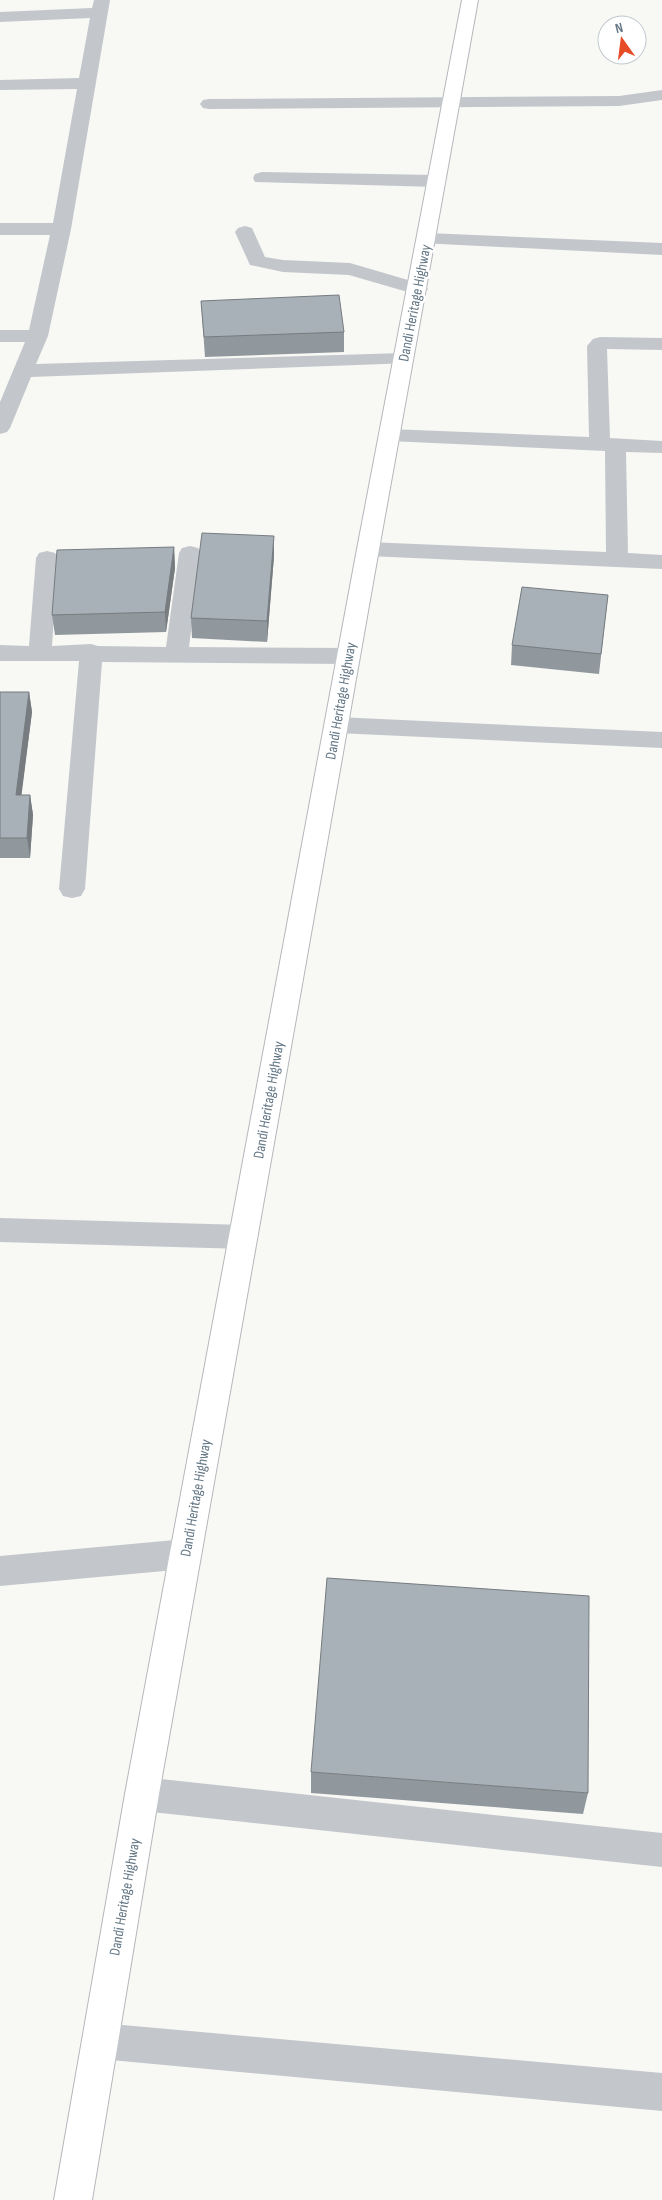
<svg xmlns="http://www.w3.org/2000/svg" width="662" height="2200" viewBox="0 0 662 2200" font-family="'Sofia Sans Condensed',sans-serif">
<rect width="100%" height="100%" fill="#f8f8f5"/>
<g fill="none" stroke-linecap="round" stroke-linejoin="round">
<defs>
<path id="highway" d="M462,0H478L379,549L159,1794L92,2200H54L125,1794L357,549Z"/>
</defs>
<use href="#highway" stroke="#b4b8bb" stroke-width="2"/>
<path fill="#c3c7cb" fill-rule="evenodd" d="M94,0H110L71,229L48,336L36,364L404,353L411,355L414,359L411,363L31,377L10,428L7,432L0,434V402L25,342H0V330H29L50,235H0V223H53L77,89L0,90V80L79,78L90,18L0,22V12L92,8Z
M662,90V100L619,106L209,109L203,108L200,104L203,100L209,99L619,96Z
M262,172L437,175L444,177L446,181L444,185L437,187L255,182L253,178L255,174Z
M245,226L252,228L265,257L283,260L350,263L425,285L428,289L425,293L418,295L349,275L283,272L250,265L235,232L238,228Z
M427,233L662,243V255L420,243L417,239L420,235Z
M600,337L662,338V350L607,349L610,438L662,441V453L626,452L628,553L662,555V569L368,556L360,554L357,549L360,544L368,542L606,552L605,451L389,441L382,439L378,435L382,431L389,429L589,437L587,346L593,339Z
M190,546L198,548L201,553L189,647L349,648L357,651L361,656L357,661L349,664L102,662L85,889L81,896L72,898L63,896L59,889L79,661H0V645L29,646L36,558L39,553L47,551L55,553L58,558L52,646L91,644L98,646L166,647L179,553L182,548Z
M337,717L662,732V748L337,733L329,731L325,725L329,719Z
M0,1218L244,1225L254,1229L258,1237L254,1245L244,1249L0,1242Z
M186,1539L197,1544L202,1554L197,1564L186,1569L0,1586V1556Z
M142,1777L662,1833V1867L142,1811L130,1806L125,1794L130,1782Z
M100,2023L662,2073V2111L100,2059L87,2054L82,2041L87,2028Z"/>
<use href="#highway" fill="#fff" fill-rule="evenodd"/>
</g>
<path fill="#90989d" d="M201,301L344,332V352L205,357Z
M174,547L175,568L166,632L55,635L52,615Z
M274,556L267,642L192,638L191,618Z
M608,595L599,674L511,665L512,645Z
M0,692H29L32,712L21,795H30L33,815L30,858H0Z
M311,1772L588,1793L583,1814L311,1793Z"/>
<path fill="#767c80" d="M274,536V556L267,642V621Z
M174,547L175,568L166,632L165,612Z
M29,692L32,712L19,815L16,795Z
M30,795L33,815L30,858L27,838Z"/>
<path fill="#a8b1b7" stroke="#767c80" d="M339,295L344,332L204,337L201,301Z
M202,533L274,536L267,621L191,618Z
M174,547L165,612L52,615L57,550Z
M522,587L608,595L601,654L512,645Z
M0,692H29L16,795H30L27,838H0Z
M327,1578L589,1596L588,1793L311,1772Z"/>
<g text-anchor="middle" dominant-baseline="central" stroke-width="5" stroke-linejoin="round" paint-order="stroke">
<g font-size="15" fill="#667987" stroke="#fff">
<text transform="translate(415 303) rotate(-79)">Dandi Heritage Highway</text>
<text transform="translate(341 701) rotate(-80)">Dandi Heritage Highway</text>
<text transform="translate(269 1100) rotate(-80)">Dandi Heritage Highway</text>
<text transform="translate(196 1498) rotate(-80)">Dandi Heritage Highway</text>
<text transform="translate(125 1897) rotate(-80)">Dandi Heritage Highway</text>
</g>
</g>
<g transform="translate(622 40) rotate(346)"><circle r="24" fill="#ffffff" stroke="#c2c9cf"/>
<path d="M0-4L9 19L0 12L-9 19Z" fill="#e64d27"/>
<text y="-8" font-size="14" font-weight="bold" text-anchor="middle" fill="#667987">N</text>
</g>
</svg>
